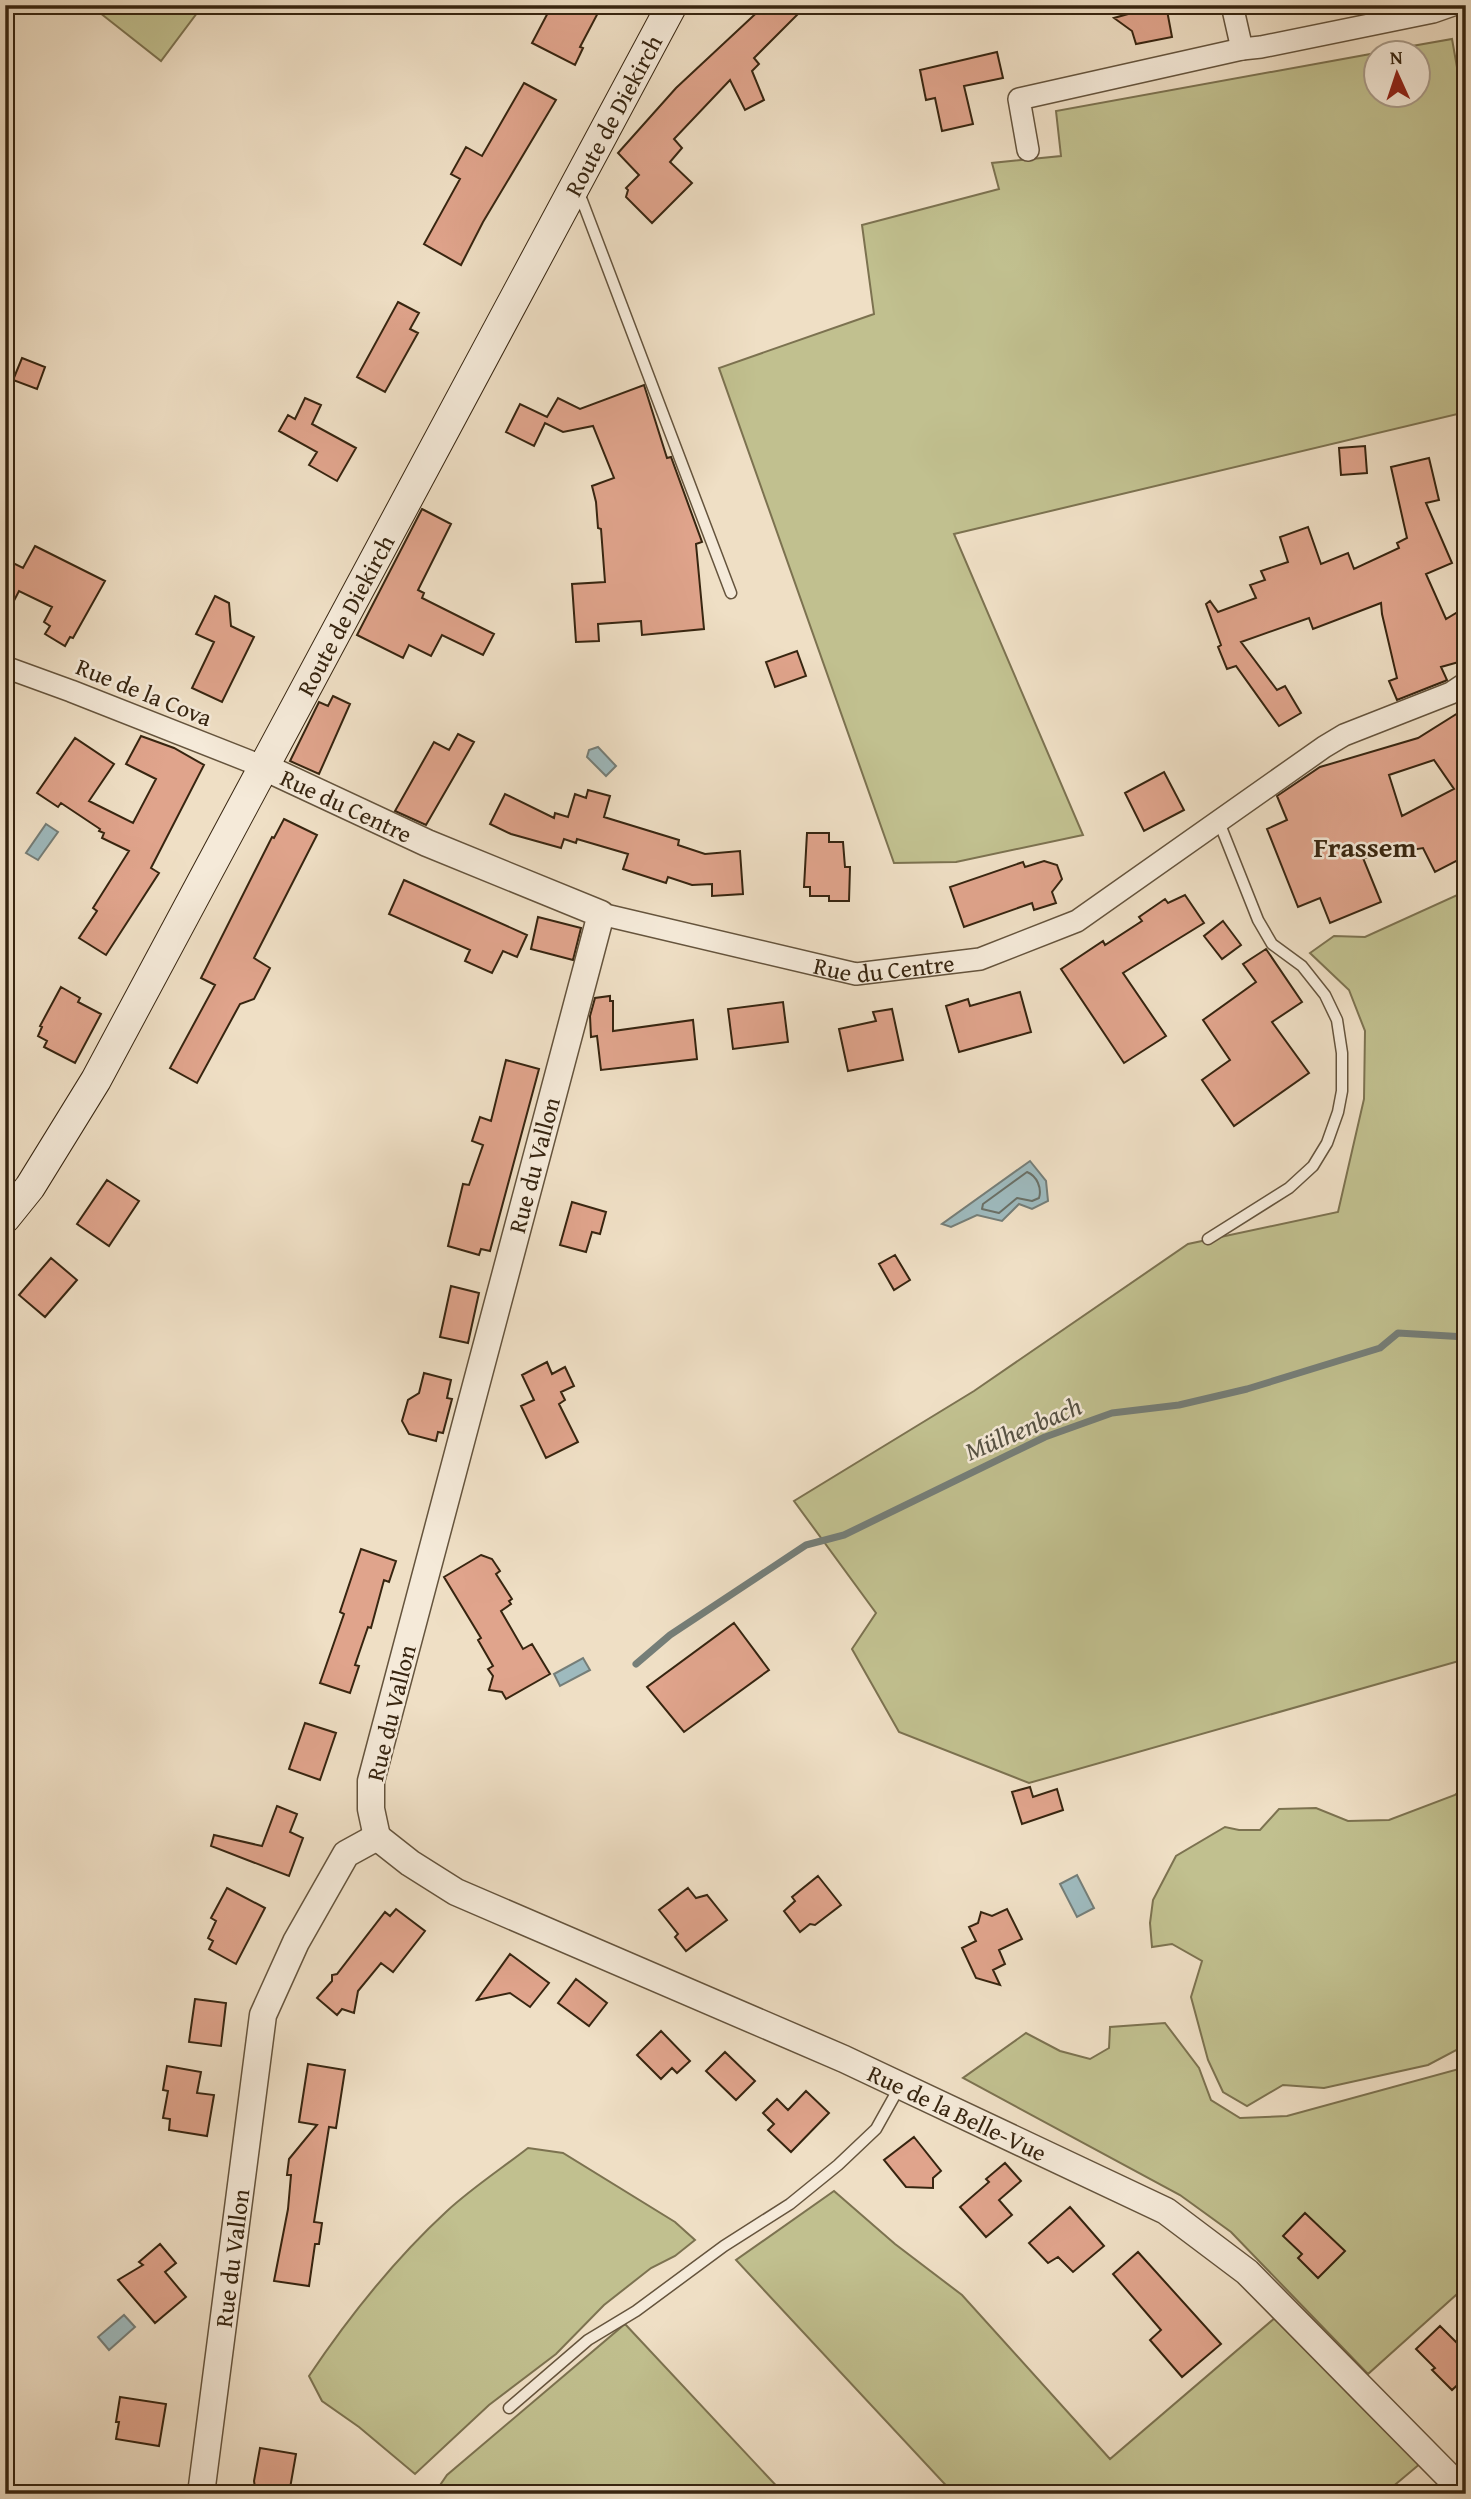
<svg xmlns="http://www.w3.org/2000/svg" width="1471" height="2499" viewBox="0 0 1471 2499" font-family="'Gentium Book Plus',serif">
<rect width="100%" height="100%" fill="#efdfc5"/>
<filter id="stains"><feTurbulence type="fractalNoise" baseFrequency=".00286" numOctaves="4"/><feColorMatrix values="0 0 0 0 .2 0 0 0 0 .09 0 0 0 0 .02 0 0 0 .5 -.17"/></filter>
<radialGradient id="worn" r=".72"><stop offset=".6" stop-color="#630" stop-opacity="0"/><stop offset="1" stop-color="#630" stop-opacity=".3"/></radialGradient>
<path fill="#c1c08f" stroke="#7c7250" stroke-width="2" d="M99,5H203L161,61L95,9Z
M1452,39L1466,118V412L954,534L1083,835L956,862L894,863L719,368L874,314L862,225L999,189L992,163L1061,156L1056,111L1376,53V94H1418V52H1378Z
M1466,891V1659L1029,1783L899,1732L852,1649L876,1613L794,1501L974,1391L1188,1244L1338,1212L1364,1099L1365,1031L1349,990L1310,953L1334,936L1365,937Z
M1466,1785V2045L1428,2065L1324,2088L1283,2085L1247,2106L1223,2092L1208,2060L1191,1997L1202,1961L1172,1944L1152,1947L1150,1923L1153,1900L1176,1856L1225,1827L1239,1830H1260L1279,1809L1316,1808L1348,1821L1389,1820L1455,1795Z
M1165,2023L1199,2068L1211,2100L1240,2118L1287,2116L1466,2067V2286L1368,2374L1231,2232L1180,2195L963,2078L1026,2033L1060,2051L1090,2059L1109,2048L1110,2027Z
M528,2148L563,2153L675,2222L695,2240L675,2256L651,2268L604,2305L556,2354L489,2405L415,2474L359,2427L322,2401L309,2376C348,2318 396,2258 447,2211C472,2188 501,2169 528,2148Z
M834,2191L895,2244L962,2295L1110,2459L1276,2317L1421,2463L1384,2494H954L736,2260Z
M625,2324L784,2494H434L447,2475Z"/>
<path fill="#9ebabe" stroke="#757e78" stroke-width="2" d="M598,747L616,766L606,776L587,757L589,750Z
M46,824L58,832L38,860L26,853Z
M1030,1161L1046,1181L1048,1201L1032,1209L1019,1204L1002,1221L977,1215L951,1227L942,1224Z
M583,1658L590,1670L560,1686L554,1674Z
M1077,1875L1094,1908L1077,1917L1060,1884Z
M124,2315L135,2327L109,2350L98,2337Z"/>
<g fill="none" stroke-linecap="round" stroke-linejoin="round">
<path stroke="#6a7067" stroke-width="2" d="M1027,1172C1037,1176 1042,1188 1039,1198L1032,1201L1017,1198L999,1213L982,1209L983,1204Z"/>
<path stroke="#757e78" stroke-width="7" d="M636,1664L670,1635L806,1545L844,1535L1045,1437L1112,1413L1179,1405L1247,1389L1380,1348L1398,1333L1466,1337"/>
</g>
<path fill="#e0a48c" stroke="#372510" stroke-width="2" fill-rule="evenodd" d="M552,5H588L599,11L580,47L583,48L575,65L532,43Z
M765,5H788L797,15L754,58L759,64L752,71L764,100L745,110L730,80L674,139L682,148L670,162L692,183L652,223L626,197L628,190L626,188L639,175L618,153L676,88Z
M1125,5H1166L1172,37L1136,44L1132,31L1114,18L1128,14Z
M997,52L1003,78L964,86L973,124L942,131L935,98L926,100L920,70Z
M524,83L556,100L483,222L461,265L424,244L460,179L451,174L466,147L482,156Z
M398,302L419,313L410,329L418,333L385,392L357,377Z
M22,358L45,367L37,389L13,380Z
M644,385L667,458L671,457L702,542L696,544L704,629L642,635L641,621L598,624L599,641L576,642L572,584L605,582L601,529L598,528L596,502L592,486L614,478L593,426L563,432L545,423L534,446L506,432L520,404L547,417L558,398L580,409Z
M305,398L321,405L312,424L356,448L337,481L309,465L317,452L279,431L288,415L295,419Z
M1365,446L1367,473L1341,475L1339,448Z
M1429,458L1439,500L1426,503L1452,563L1426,574L1446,619L1466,607V660L1441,667L1447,680L1445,681L1397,700L1389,681L1397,678L1382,614L1381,603L1313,629L1309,618L1241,642L1277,690L1285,686L1301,713L1279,726L1236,666L1227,669L1218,647L1221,645L1206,604L1210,601L1218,612L1256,598L1250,585L1265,580L1261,571L1288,562L1280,537L1308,527L1321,564L1348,553L1354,569L1399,548L1397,543L1407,538L1391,467Z
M422,509L451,524L418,590L424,593L422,598L494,634L483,655L442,635L431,656L409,645L403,658L357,635Z
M35,546L105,581L73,638L70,637L65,646L45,634L50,626L44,622L52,607L19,591L5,618V559L23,568Z
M215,596L229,603L231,626L254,637L222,702L192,688L214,642L196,634Z
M797,651L806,676L775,687L766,662Z
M333,696L350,704L319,774L290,761L319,702L328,706Z
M1466,708V856L1435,872L1423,848L1363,858L1381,902L1330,923L1320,898L1298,907L1267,829L1287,820L1277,796L1320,767L1418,738ZM1434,760L1454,789L1402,816L1389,775Z
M458,734L474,742L426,825L395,811L434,742L449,750Z
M141,736L174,748L204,765L151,868L159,873L106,955L79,938L97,911L93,908L129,851L102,838L104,833L99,831L100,829L61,803L58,807L37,793L75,738L114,764L89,801L133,823L156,779L126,764Z
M1164,772L1184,810L1144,831L1125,793Z
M588,790L610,796L604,817L679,840L678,845L705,854L740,851L743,894L712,896V884L692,885L668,877L666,883L623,869L628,854L577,839L576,843L564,839L561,848L511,834L490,824L505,794L554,818L555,813L568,817L575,794L586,798Z
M284,819L317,835L254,958L270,968L254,999L240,1004L197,1083L170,1068L215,985L201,978L272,837L274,838Z
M807,833H829V842H843L845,867H850L849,901H829V896H810V887H804Z
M1044,861L1057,865L1062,879L1052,892L1056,903L1034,910L1032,903L964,927L950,887L1023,862L1025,867Z
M404,880L527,935L517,957L503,951L492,973L465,961L470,950L389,914Z
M1185,895L1204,923L1123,973L1166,1036L1124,1063L1061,969L1103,941L1105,945L1142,921L1139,917L1165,899L1168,903Z
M538,917L581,928L573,960L531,949Z
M1223,921L1241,945L1222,959L1204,936Z
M1266,949L1302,1002L1272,1022L1309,1073L1234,1126L1202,1080L1230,1060L1203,1020L1256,982L1243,964Z
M61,987L80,998L78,1002L101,1014L75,1063L44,1047L47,1041L38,1036L42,1027L40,1026Z
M1020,992L1031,1032L959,1052L946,1006L968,999L970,1006Z
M610,996V1001H613V1031L693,1020L697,1059L601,1070L597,1036L591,1037L590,1016L595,998Z
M783,1002L788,1042L733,1049L728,1009Z
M892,1009L903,1060L848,1071L839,1029L876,1021L873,1012Z
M506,1060L539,1069L490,1251L481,1249L479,1255L448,1246L463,1184L469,1185L483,1145L472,1141L480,1117L491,1121Z
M107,1180L139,1201L109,1246L77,1224Z
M572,1202L606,1212L600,1234L592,1232L586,1252L560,1245Z
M895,1255L910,1280L894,1290L879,1264Z
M51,1258L77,1280L45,1317L19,1295Z
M451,1286L479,1293L468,1343L440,1337Z
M547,1362L552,1374L565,1367L574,1386L561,1392L565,1400L559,1404L578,1442L546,1458L521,1406L534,1400L522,1375Z
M424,1373L451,1380L447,1398L452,1399L443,1433L438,1432L436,1441L409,1434L402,1421L408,1400L419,1393Z
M361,1549L396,1561L389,1582L384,1580L371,1628L368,1627L355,1665L359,1666L350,1693L320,1683L344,1614L340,1612Z
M481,1555L492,1559L500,1571L496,1574L512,1599L509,1601L511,1604L501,1611L523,1649L532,1644L550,1674L506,1699L502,1692L489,1690L493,1676L488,1669L493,1666L478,1640L481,1638L444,1577Z
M734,1623L769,1670L684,1732L647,1687Z
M305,1723L336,1733L320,1780L289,1769Z
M1030,1787L1033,1797L1057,1789L1063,1810L1022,1824L1012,1792Z
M277,1806L297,1814L290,1832L303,1838L289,1876L211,1846L214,1835L262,1846Z
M818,1876L841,1905L815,1925L810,1924L800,1932L784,1911L795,1901L792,1897Z
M227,1888L265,1908L236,1964L209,1949L213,1941L208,1938L216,1921L211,1918Z
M688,1888L696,1898L707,1895L727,1920L686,1951L675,1937L678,1934L659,1910Z
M396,1909L425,1931L393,1972L381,1963L358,1991L354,2013L342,2009L337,2015L317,1998L332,1981V1975L337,1974L385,1912L390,1916Z
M1007,1909L1022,1939L999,1950L1005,1964L993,1970L1000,1985L976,1978L962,1948L976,1941L969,1927L978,1923L981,1912L992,1916Z
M510,1954L549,1983L530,2007L510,1993L477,2000Z
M576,1979L607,2003L589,2026L558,2003Z
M195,1999L226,2003L221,2046L189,2042Z
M661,2031L690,2061L677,2073L672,2068L661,2079L637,2055Z
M725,2052L755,2081L736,2100L706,2071Z
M308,2064L345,2070L336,2128L329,2127L314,2222L322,2223L319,2244H315L309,2286L274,2281L288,2209L291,2175H287L289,2159L317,2125L299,2122Z
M167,2066L201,2072L197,2093L214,2095L207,2136L169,2130L170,2119L163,2118L168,2091L163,2090Z
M806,2091L829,2113L791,2152L768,2130L774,2124L763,2113L777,2099L788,2110Z
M914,2137L941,2171L933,2178V2188L906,2187L884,2160Z
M1005,2163L1021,2181L999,2200L1012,2215L986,2237L960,2207L989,2182L986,2179Z
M1070,2207L1104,2246L1073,2272L1058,2257L1048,2263L1029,2243Z
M1305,2213L1345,2251L1318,2278L1298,2258L1302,2254L1283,2236Z
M160,2244L176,2263L165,2272L186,2297L155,2323L118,2280L143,2265L139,2262Z
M1138,2252L1221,2344L1182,2377L1150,2340L1161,2330L1113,2274Z
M1440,2326L1466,2352V2377L1452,2390L1432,2370L1435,2368L1416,2349Z
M120,2397L166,2404L159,2446L116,2439L119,2422H116Z
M260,2448L296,2454L289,2494H256L254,2481Z"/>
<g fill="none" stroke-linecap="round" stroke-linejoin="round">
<defs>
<path id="service" d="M578,190L731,593
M1208,1239L1289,1188L1313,1166L1327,1143L1338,1112L1342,1091V1053L1337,1020L1325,995L1302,966L1272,944L1258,920L1219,822
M509,2408L588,2340L636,2311L724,2246L790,2204L838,2165L876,2129L900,2086"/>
<g id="minor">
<path d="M1232,5L1242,49"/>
<path d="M1028,150L1019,99L1242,49L1261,47L1433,12L1453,5"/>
<path d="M5,667L71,691L264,767"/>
<path id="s1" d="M601,914L856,974L980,959L1077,921L1324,747L1344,735L1451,693L1466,683"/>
</g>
<g id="tertiary">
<path id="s2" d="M264,767L427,843L601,914L371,1781V1809L377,1837"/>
<path id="s3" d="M377,1837L410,1863L456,1892L844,2059L1166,2211L1247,2272L1466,2494"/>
<path id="s4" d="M201,2494L263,2015L296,1942L346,1854L377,1837"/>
</g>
<g id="secondary">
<path id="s5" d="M5,1218L30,1187L96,1080L672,5"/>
</g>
</defs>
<use href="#service" stroke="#65543d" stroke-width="13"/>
<use href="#minor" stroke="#65543d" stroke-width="24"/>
<use href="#tertiary" stroke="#65543d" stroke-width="29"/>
<use href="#secondary" stroke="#372510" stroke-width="32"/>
<use href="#service" stroke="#f5ead9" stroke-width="10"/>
<use href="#minor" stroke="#f5ead9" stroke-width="21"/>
<use href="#tertiary" stroke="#f5ead9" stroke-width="26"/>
<use href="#secondary" stroke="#f5ead9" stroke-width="30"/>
</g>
<g text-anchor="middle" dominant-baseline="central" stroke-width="5" stroke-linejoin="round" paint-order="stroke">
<g font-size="24" fill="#372510" stroke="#f5ead9">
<text stroke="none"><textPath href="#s5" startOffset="1260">Route de Diekirch</textPath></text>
<text stroke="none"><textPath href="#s5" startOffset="693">Route de Diekirch</textPath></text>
<text transform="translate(144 692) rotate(22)">Rue de la Cova</text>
<text stroke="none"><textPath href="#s2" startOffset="91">Rue du Centre</textPath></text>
<text stroke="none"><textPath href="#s1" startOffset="290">Rue du Centre</textPath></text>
<text transform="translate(534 1165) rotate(-75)">Rue du Vallon</text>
<text transform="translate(391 1713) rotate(-76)">Rue du Vallon</text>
<text stroke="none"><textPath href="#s3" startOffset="644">Rue de la Belle-Vue</textPath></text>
<text stroke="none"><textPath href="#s4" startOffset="238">Rue du Vallon</textPath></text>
</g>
<g font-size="26" font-style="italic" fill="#565244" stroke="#f5ead9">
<text transform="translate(1023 1428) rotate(-23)">Mülhenbach</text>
</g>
<g font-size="28" font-weight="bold" fill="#372510" stroke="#f5ead9">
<text x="1365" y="846">Frassem</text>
</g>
</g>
<rect width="1471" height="2499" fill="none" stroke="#efdfc5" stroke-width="28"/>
<rect x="7" y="7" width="1457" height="2485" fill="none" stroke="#372510" stroke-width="3.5"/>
<rect x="14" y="14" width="1443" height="2471" fill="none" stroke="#372510" stroke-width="2"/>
<g transform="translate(1397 74) rotate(357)"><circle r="33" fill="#f5ead9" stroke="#a99b89" stroke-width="2"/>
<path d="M0-5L12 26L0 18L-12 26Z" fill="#8f2418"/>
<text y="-10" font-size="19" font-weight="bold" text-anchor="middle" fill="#372510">N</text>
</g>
<rect width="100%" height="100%" filter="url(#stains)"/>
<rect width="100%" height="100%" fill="url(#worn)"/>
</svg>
